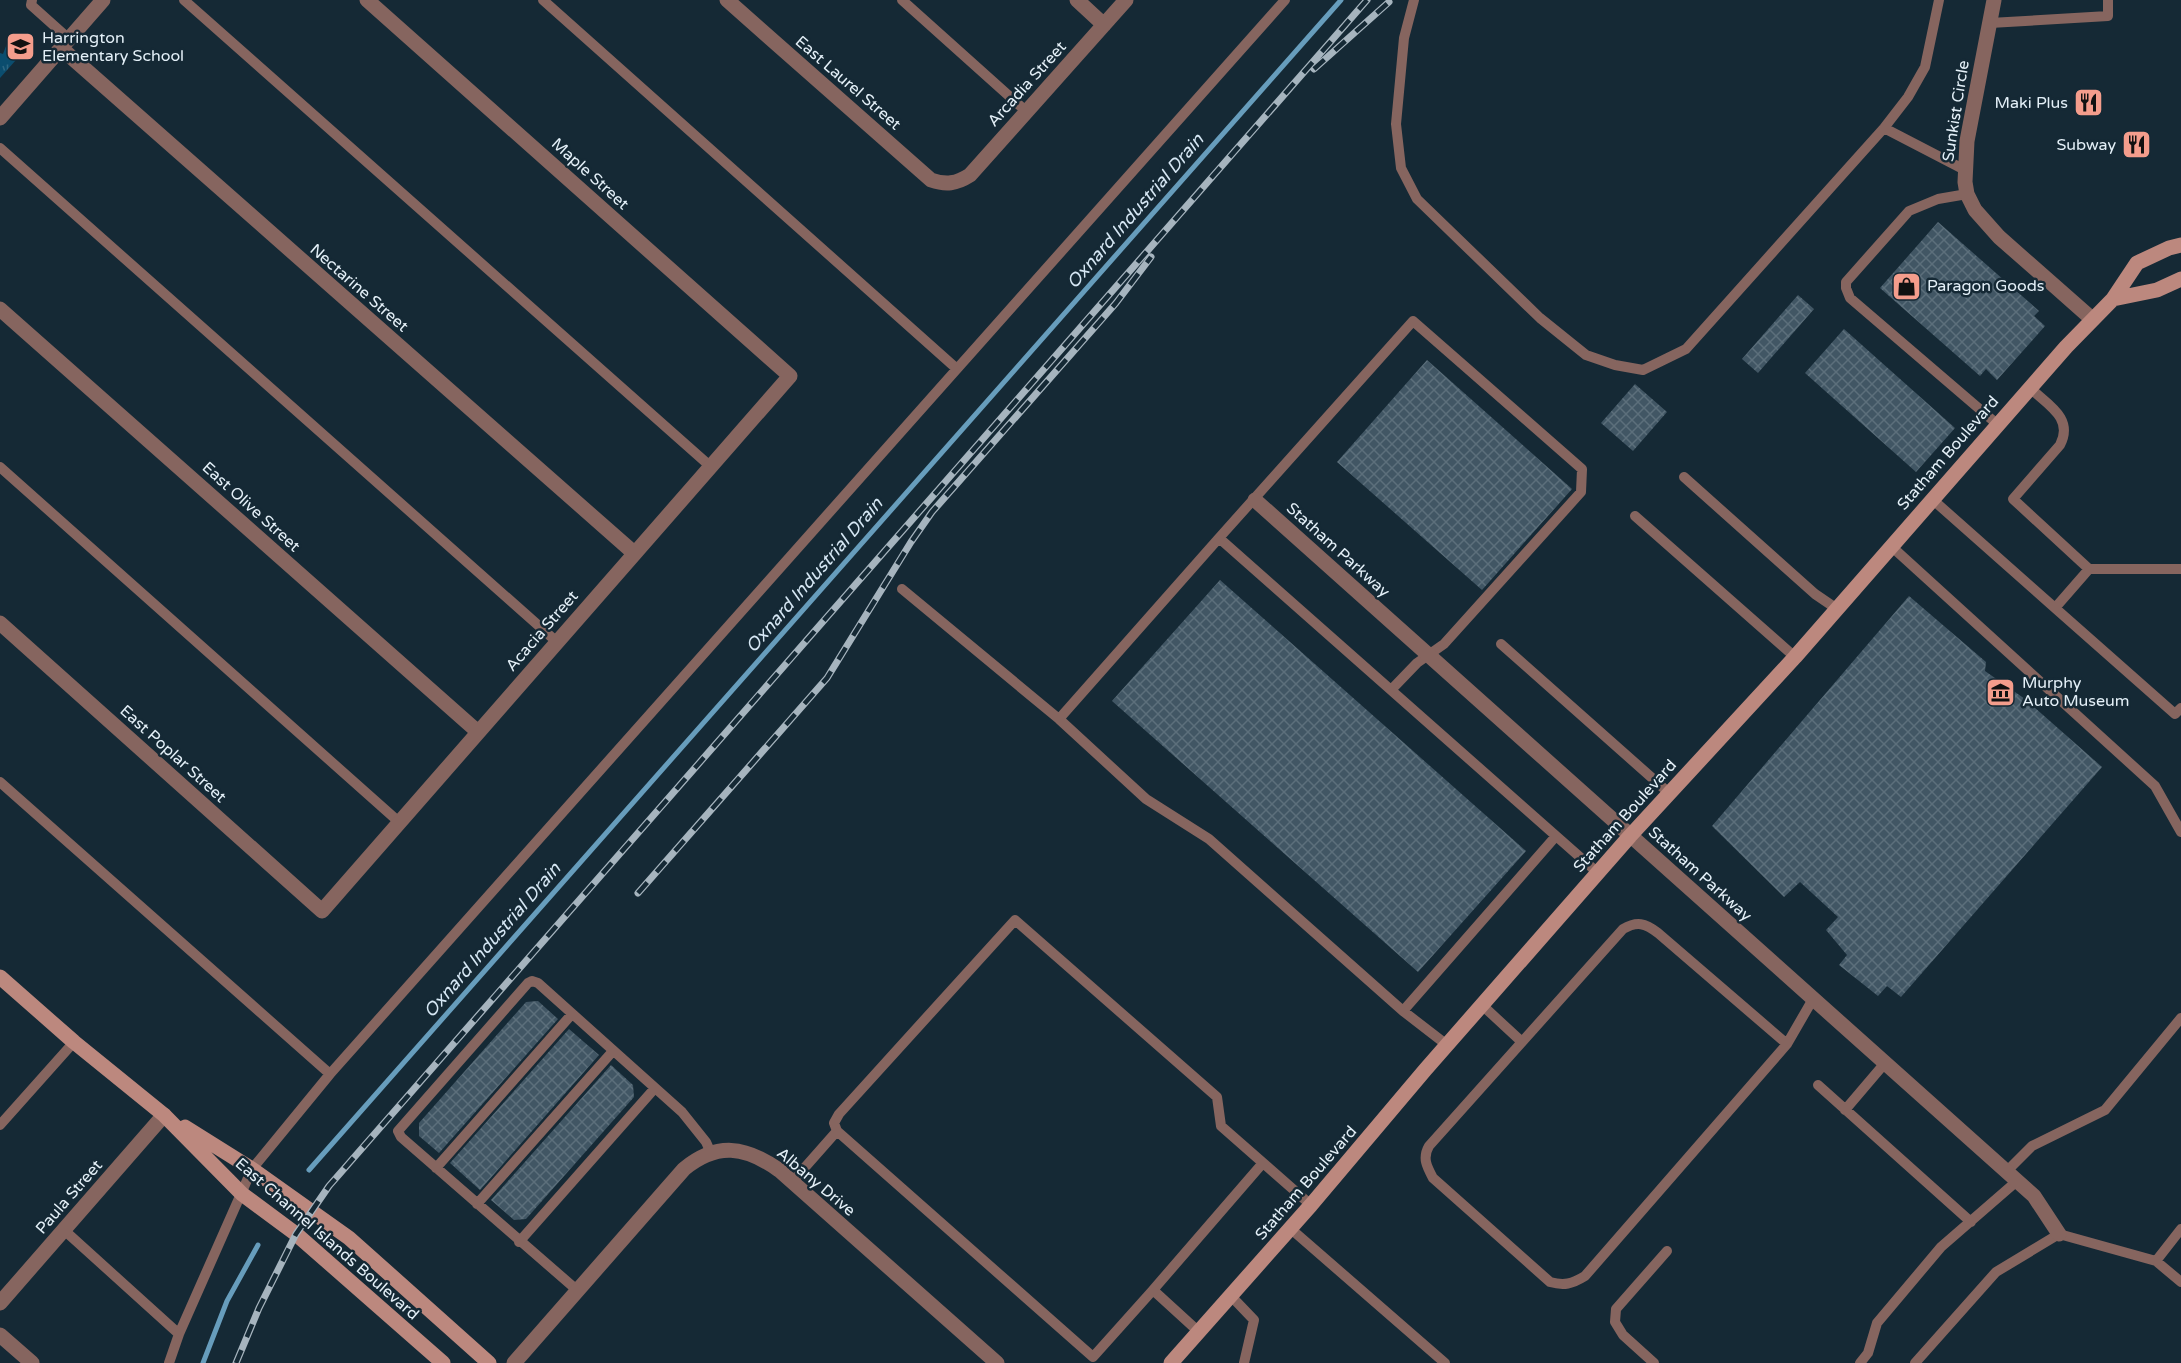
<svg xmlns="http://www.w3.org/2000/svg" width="2181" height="1363" viewBox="0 0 2181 1363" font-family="'Varela Round',sans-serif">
<defs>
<pattern id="grass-tufts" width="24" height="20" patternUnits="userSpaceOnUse" patternTransform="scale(1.5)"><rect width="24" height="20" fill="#0b4d6e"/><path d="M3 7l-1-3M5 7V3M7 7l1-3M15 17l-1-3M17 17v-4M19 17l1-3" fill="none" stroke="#2e6783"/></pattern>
<pattern id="building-cross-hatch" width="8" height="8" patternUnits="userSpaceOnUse" patternTransform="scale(1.5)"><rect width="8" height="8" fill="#415664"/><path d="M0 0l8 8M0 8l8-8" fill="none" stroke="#5c6f7b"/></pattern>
</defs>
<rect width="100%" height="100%" fill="#152935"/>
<path fill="url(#grass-tufts)" d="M11,33L21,41L19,43L23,44V52L0,78V53L3,54Z"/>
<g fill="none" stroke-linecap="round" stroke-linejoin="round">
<path stroke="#679dbc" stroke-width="5" d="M309,1170L1341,0
M203,1363L227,1301L258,1245"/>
</g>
<path fill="url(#building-cross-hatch)" d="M1938,222L2039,311L2034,316L2045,326L1997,380L1986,369L1980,376L1880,288Z
M1798,295L1814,309L1758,373L1742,359Z
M1844,329L1955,428L1916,472L1805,373Z
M1427,360L1572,489L1482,590L1337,462Z
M1635,384L1667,412L1633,451L1601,423Z
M1220,580L1526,851L1418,972L1112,701Z
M1909,596L1986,662L1985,671L2025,699L2102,767L1901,997L1887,986L1878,996L1839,965L1847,955L1826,930L1838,917L1800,882L1784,897L1712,826Z
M538,1001L558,1019L439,1153L419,1136V1123L526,1002Z
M569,1029L599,1055L480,1190L450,1163Z
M611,1065L633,1085L634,1097L526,1219L514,1220L491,1200Z"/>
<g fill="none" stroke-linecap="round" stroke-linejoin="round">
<path stroke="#86655f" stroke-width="10" d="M32,0L31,5L69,39
M184,0L710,466
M543,0L957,369
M902,0L1027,112
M1414,0L1404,38L1396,124L1401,168L1417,199L1540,318L1586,355L1615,365L1643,370L1686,349L1884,128L1908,97L1925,67L1939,0
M1990,23L2108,16V0
M1884,128L1965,170
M0,148L557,642
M1967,194L1938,199L1909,211L1846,282V288L1850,298L1997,424
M0,467L399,822
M1684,477L1815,594L1837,609
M1932,499L2055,608L2089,569L2013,499L2060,445C2074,418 2048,405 2030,388
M1635,516L1795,657
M1219,538L1413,321L1582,469L1581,492L1444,644L1417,663L1391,690
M1891,546L2155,786L2181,832
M2089,569H2181
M902,589L1059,719
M2055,608L2175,714L2181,708
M1501,644L1669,793
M0,782L330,1074
M1482,1005L1522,1042
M1403,1011L1556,836
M1787,1044L1658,933C1645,923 1637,921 1623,929L1429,1146C1422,1158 1427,1167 1433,1178L1550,1282C1564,1286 1572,1284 1585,1276L1787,1044L1813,999
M1447,1045L1403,1011L1209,839L1146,799L1059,719L1219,538L1598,873
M1818,1085L1971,1222
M1845,1110L1885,1063
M0,1125L74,1042
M436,1168L572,1014
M2007,1171L2032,1146L2105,1110L2181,1018
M792,1182L837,1131
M477,1204L613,1051
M1291,1229L1445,1363
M64,1230L179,1334
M519,1242L655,1088
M2156,1261L2181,1229
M1153,1290L1093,1357L837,1131L834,1123L839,1114L1015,920L1217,1097L1221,1126L1311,1205
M578,1291L401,1137L398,1131L528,983L532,981L538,983L682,1112L706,1142L711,1153
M1231,1296L1254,1320L1244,1363
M1199,1332L1153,1290L1262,1164
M169,1363L179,1334L252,1169L330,1074L1285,0
M1654,1363L1623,1335L1615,1322L1616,1309L1667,1251
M1860,1363L1868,1353L1877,1323L1941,1247L2017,1181
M1915,1363L1996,1272L2059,1234L2156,1261L2181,1282"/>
<path stroke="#86655f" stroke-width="15" d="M727,0L931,180C946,185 956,184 970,175L1126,0
M1077,0L1104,25
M1994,0L1967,141L1965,182L1967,194L1975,210L1999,237L2092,319
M61,48L634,553
M0,118L103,0
M0,309L478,732
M1255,500L2034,1196L2059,1234
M0,623L322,911L790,376L367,0
M0,1303L164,1115
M0,1335L32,1363
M514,1363L684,1169C717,1142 745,1146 779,1170L997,1363"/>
<path stroke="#bc887e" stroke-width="15" d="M2113,299L2157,290L2181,279
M0,977L74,1042L164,1115L242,1194L296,1234L443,1363
M185,1127L252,1169L349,1238L489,1363
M1171,1363L1311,1205L1425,1070L1630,836L1795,657L2066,347L2113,299L2137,263L2169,248L2181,245"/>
<defs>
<path id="rail" d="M1314,69L1389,2
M638,893L827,678L911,542L932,512L1116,303L1151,257
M236,1363L259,1308L296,1234L329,1186L1367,0"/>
</defs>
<use href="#rail" stroke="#a6b4be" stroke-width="7"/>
<use href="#rail" stroke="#152935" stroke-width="4.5" stroke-dasharray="14" stroke-linecap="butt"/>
</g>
<defs>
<symbol id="school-square" viewBox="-11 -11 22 22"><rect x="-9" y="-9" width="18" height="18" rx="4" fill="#f49d8c" stroke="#152935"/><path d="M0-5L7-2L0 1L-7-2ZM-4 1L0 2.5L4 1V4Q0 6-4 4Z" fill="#111"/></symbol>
<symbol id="restaurant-square" viewBox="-11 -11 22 22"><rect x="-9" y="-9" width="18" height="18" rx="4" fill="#f49d8c" stroke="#152935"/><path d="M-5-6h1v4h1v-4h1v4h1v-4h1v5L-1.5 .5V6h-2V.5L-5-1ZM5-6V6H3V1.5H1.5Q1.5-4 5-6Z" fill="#111"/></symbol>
<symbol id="shop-square" viewBox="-11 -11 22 22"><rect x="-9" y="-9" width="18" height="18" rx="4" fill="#f49d8c" stroke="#152935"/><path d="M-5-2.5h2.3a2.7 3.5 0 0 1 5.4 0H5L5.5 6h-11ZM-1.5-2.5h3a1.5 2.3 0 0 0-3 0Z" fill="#111"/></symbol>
<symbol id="museum-square" viewBox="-11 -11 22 22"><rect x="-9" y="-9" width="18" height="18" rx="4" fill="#f49d8c" stroke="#152935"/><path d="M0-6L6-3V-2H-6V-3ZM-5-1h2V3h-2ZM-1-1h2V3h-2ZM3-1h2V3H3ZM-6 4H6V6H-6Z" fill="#111"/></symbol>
</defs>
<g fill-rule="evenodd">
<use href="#school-square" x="4" y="30" width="33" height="33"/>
<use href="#restaurant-square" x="2072" y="86" width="33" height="33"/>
<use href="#restaurant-square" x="2120" y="128" width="33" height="33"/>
<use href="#shop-square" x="1890" y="270" width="33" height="33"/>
<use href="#museum-square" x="1984" y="676" width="33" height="33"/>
</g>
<g text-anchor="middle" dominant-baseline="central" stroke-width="5" stroke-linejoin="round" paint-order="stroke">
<g font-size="16" fill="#e4f0f8" stroke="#152935" text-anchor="start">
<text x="42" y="38">Harrington<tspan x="42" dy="18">Elementary School</tspan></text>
<text x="2068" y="103" text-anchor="end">Maki Plus</text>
<text x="2116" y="145" text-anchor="end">Subway</text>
<text x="1927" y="286">Paragon Goods</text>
<text x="2022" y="683">Murphy<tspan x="2022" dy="18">Auto Museum</tspan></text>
</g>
<g font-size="16" fill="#e4f0f8" stroke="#152935">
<text transform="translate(848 83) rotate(41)">East Laurel Street</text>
<text transform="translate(1027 84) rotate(-48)">Arcadia Street</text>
<text transform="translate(1956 111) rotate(-81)">Sunkist Circle</text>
<text transform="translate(590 174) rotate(42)">Maple Street</text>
<text transform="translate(359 288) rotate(41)">Nectarine Street</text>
<text transform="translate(1948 453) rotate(-49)">Statham Boulevard</text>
<text transform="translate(251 507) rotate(42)">East Olive Street</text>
<text transform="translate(1338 550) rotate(42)">Statham Parkway</text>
<text transform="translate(542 631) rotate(-49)">Acacia Street</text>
<text transform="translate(173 754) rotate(42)">East Poplar Street</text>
<text transform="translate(1625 816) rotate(-48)">Statham Boulevard</text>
<text transform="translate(1700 874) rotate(42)">Statham Parkway</text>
<text transform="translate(816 1182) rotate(40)">Albany Drive</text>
<text transform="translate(1306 1183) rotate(-49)">Statham Boulevard</text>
<text transform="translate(69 1197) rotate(-49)">Paula Street</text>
<text transform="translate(327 1239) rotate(41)">East Channel Islands Boulevard</text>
</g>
<g font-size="18" font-style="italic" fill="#d6e7f4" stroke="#152935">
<text transform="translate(1135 211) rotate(-49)">Oxnard Industrial Drain</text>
<text transform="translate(814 575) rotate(-49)">Oxnard Industrial Drain</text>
<text transform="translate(492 940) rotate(-49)">Oxnard Industrial Drain</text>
</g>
</g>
</svg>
